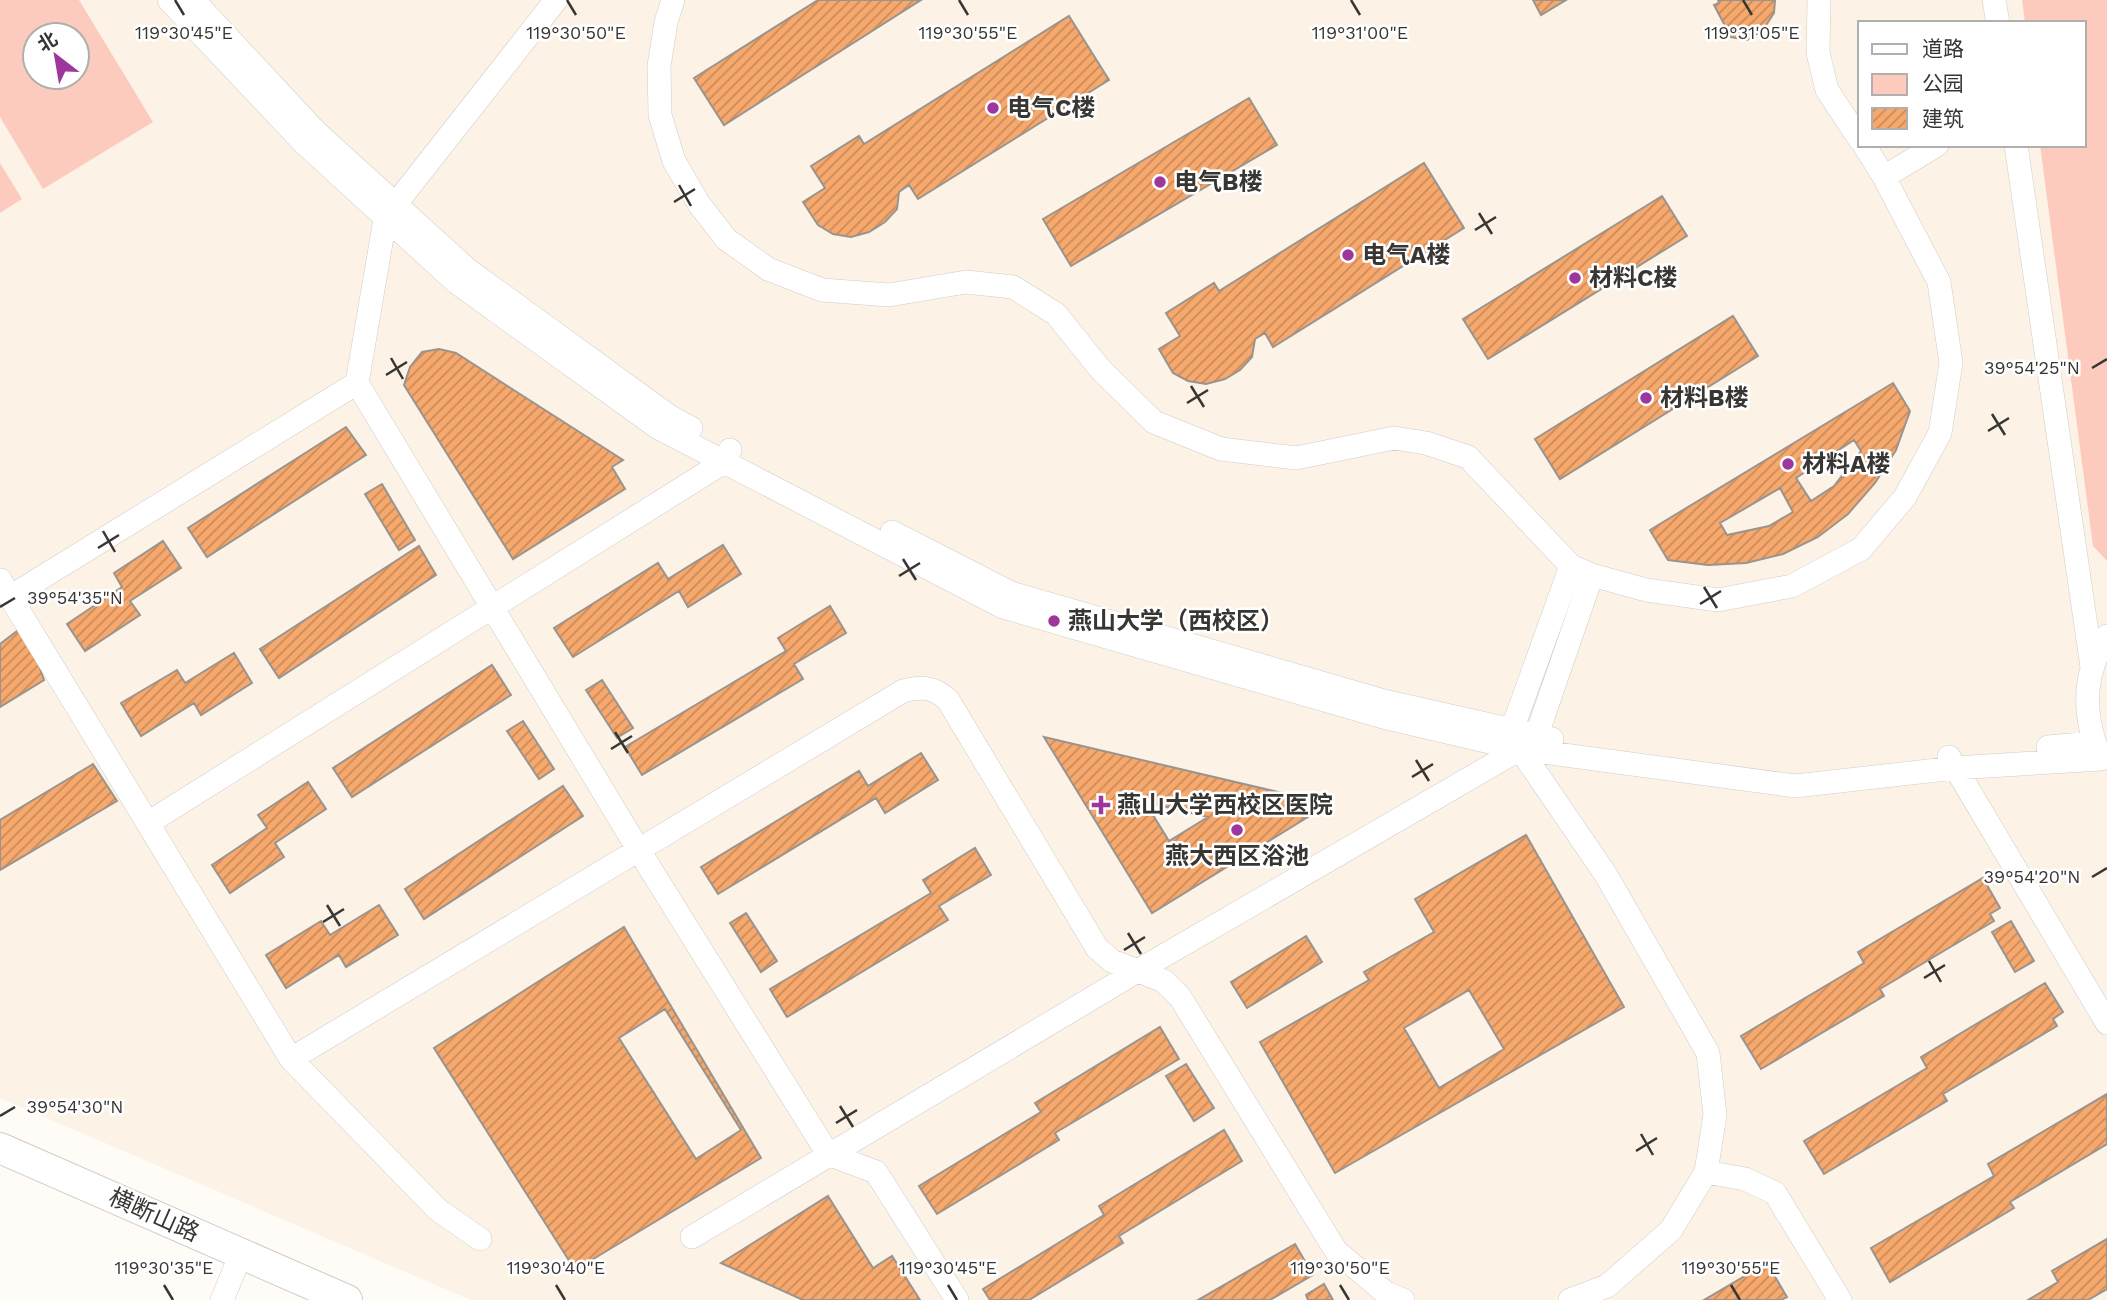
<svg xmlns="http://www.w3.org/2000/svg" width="2107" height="1300" viewBox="0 0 2107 1300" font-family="'Work Sans','Noto Sans SC',sans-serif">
<defs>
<pattern id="building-hatch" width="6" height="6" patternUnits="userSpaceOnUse" patternTransform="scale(1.75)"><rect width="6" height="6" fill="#f7a96d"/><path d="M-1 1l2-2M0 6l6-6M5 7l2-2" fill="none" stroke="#c98a5a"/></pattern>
</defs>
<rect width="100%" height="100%" fill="#fffbf6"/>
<path fill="#fcf3e6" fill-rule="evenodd" d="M0,0H2107V1300H471L0,1098ZM1860,23H2084V145H1860ZM35,35H77V77H35Z"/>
<path fill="#fccbbe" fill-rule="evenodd" d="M0,0H79L153,122L43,189L0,117ZM35,35H77V77H35Z
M2022,0H2107V561L2093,546L2040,145H2084V23H2025Z
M0,163L22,199L0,213Z"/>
<path fill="url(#building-hatch)" stroke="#9a948f" stroke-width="2" fill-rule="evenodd" d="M818,0H921L724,125L694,78Z
M1533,0H1566L1541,15Z
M1718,0H1775L1774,13L1763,30L1747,40L1731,37L1714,5L1719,3Z
M1069,16L1109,80L918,199L909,185L899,192L897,209L885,222L869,232L851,237L833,234L818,225L803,202L825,188L811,166L859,136L864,144Z
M1249,98L1277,145L1071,266L1043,219Z
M1424,163L1464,228L1273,347L1265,333L1255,339L1252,357L1240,370L1225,379L1206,384L1188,381L1173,373L1159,349L1180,336L1166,313L1214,283L1219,291Z
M1662,196L1687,236L1488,359L1463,319Z
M1733,316L1758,356L1560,479L1535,439Z
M439,349L456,353L623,460L612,467L625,489L513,559L404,385L410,367L422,352Z
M1893,383L1910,411L1896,450L1875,483L1848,514L1818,537L1783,554L1746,563L1708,565L1668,560L1650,530ZM1854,440L1861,451L1834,486L1811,501L1796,478ZM1780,488L1793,512L1769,526L1727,535L1720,523Z
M346,427L366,455L207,557L188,528Z
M382,484L415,540L399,550L365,494Z
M163,541L181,568L130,601L140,615L85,651L67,624L122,587L114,573Z
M723,545L741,574L688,607L679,591L573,657L554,628L658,563L668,579Z
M419,546L436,575L279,678L260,649Z
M830,606L846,633L794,664L803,679L642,775L625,747L786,651L778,638Z
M25,625L44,680L0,707V644Z
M234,653L252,683L201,715L194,703L141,736L121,703L177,670L185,683Z
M492,665L511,695L352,797L333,768Z
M602,680L633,728L617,738L586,690Z
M523,721L554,769L539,779L507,731Z
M1044,737L1329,804L1152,913ZM1145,802L1208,817L1169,841Z
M921,753L938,780L885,813L876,798L718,894L701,867L859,771L868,786Z
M93,764L117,801L0,870V820Z
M308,782L326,809L275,843L284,857L230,893L212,865L267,828L258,815Z
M563,786L583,816L424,919L405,889Z
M1526,835L1624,1007L1335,1173L1260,1042L1369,980L1364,972L1434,932L1415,899ZM1469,990L1504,1049L1439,1088L1404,1028Z
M975,848L991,875L939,906L948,920L787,1017L770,989L931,893L923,880Z
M1983,878L2000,908L1990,914L1994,921L1880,989L1884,996L1761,1069L1741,1036L1864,963L1858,952Z
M379,905L398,935L346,967L339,955L286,988L266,955L321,921L330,935Z
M746,913L777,961L761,972L730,923Z
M2011,921L2034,961L2015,972L1992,932Z
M624,927L761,1158L575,1270L434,1048Z
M1306,936L1322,962L1247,1008L1231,982Z
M2045,983L2063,1012L2053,1019L2057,1026L1943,1094L1947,1101L1824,1174L1804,1141L1927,1068L1921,1057Z
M665,1009L741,1130L696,1159L619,1038Z
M1160,1027L1179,1059L1055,1133L1059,1140L937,1214L919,1186L1041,1112L1035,1103Z
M1186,1064L1214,1108L1194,1121L1166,1076Z
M2107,1094V1144L2010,1202L2014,1208L1890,1282L1871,1248L1994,1176L1988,1164Z
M1224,1130L1242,1161L1119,1236L1123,1243L1029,1300H990L983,1289L1104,1215L1099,1206Z
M828,1196L873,1268L892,1256L920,1300H803L721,1263Z
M2107,1239V1289L2088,1300H2028L2058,1282L2052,1271Z
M1295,1244L1313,1275L1270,1300H1198Z
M1767,1263L1787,1297L1781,1300H1704Z
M1324,1284L1333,1300H1308L1306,1295Z"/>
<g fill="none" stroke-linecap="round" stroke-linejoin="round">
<defs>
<path id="minor" d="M169,0L304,143L456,282L657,427L1003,607L1383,717L1520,749L1795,786L1955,768L2101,759
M193,0L316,132L468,270L669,416L691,428
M673,0L666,22L659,66L660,115L674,161L699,204L726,239L768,269L822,290L889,295L966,282L1013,287L1056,314L1101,370L1154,422L1221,449L1296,458L1394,438L1426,443L1468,457L1571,566L1592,575L1646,590L1718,600L1792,586L1861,549L1905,497L1940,433L1951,363L1939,282L1884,177L1864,145
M1819,0L1818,53L1827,90L1860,140
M1994,0L1998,23
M2016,145L2092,667
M1884,177L1937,145
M387,215L556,0
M357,383L638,849L828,1154L876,1172L957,1300
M892,532L1011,593L1384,701L1552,739
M0,580L291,1059L438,1210L480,1239
M10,597L357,383L387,208
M2048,747L2094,743
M1949,757L2107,1023
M2100,757C2088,729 2083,695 2093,666C2096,655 2102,645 2107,636
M148,823L724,462L730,450
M291,1059L903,691C922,686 934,687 948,700L1097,948L1112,961L1164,981L1180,997L1336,1251L1386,1293L1403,1300
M1706,1172L1745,1179L1775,1193L1840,1300
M692,1237L1139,970L1520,749L1536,737L1592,575
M222,1300L241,1254
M1570,1300L1607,1286L1671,1230L1706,1172L1715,1115L1708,1053L1606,875L1520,749L1512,730L1571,566"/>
<path id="major" d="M0,1148L347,1300"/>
</defs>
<use href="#minor" stroke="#d0ccc6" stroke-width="24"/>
<use href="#major" stroke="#d0ccc6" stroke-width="32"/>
<use href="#minor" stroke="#fff" stroke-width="23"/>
<use href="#major" stroke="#fff" stroke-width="30"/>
</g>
<path fill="none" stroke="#383633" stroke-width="2.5" d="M175,0L184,15M567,0L576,15M959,0L968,15M1351,0L1360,15M1743,0L1752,15M679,185L691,206M674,202L695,189M1479,213L1492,234M1475,230L1496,217M391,358L403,379M2092,368L2107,359M386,375L407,362M1191,386L1204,407M1187,403L1208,390M1992,414L2005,435M1988,431L2009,418M103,531L115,552M98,548L119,535M903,559L916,580M899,576L920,563M1704,587L1717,608M1700,604L1721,591M0,607L15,598M615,732L628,753M611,749L632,736M1416,760L1429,781M1412,777L1433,764M2092,877L2107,868M327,905L340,926M323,922L344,909M1128,933L1141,954M1124,950L1145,937M1929,961L1941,982M1924,978L1945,965M840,1106L853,1127M0,1116L15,1107M836,1123L857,1110M1641,1134L1653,1155M1636,1151L1657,1138M164,1285L173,1300M556,1285L565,1300M948,1285L957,1300M1340,1285L1349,1300M1731,1285L1740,1300"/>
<g fill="#9e379b" stroke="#fff" stroke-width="2.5">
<circle cx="993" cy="108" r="7"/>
<circle cx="1160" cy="182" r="7"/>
<circle cx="1348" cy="255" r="7"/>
<circle cx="1575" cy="278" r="7"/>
<circle cx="1646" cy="398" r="7"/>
<circle cx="1788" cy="464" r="7"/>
<circle cx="1054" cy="621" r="7"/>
<path d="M1097.5 794.5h7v7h7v7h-7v7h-7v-7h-7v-7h7z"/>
<circle cx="1237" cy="830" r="7"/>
</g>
<g text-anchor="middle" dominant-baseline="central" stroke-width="5" stroke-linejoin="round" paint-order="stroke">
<g font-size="24" font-weight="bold" fill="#383633" stroke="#fff" text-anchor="start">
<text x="1007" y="108">电气C楼</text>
<text x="1174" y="182">电气B楼</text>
<text x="1362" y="255">电气A楼</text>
<text x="1589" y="278">材料C楼</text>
<text x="1660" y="398">材料B楼</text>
<text x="1802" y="464">材料A楼</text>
<text x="1068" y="621">燕山大学（西校区）</text>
<text x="1117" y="805">燕山大学西校区医院</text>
<text x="1237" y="856" text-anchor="middle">燕大西区浴池</text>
</g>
<g font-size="24" fill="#383633" stroke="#fff">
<text transform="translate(154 1215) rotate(24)">横断山路</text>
</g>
</g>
<g font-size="18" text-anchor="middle" fill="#383633" stroke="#fff" stroke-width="5" stroke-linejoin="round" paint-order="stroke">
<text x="184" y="39">119°30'45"E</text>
<text x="576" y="39">119°30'50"E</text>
<text x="1752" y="39">119°31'05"E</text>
<text x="968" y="39">119°30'55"E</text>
<text x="1360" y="39">119°31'00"E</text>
<text x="2032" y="374">39°54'25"N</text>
<text x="75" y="604">39°54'35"N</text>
<text x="2032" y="883">39°54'20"N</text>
<text x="75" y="1113">39°54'30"N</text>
<text x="164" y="1274">119°30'35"E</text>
<text x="556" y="1274">119°30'40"E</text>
<text x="948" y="1274">119°30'45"E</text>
<text x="1340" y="1274">119°30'50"E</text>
<text x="1731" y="1274">119°30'55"E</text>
</g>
<rect x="1858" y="21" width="228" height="126" fill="#ffffff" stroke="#afafad" stroke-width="2"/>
<rect x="1872" y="44" width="35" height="10" fill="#ffffff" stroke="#afafad" stroke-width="2"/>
<text x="1922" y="56" font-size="21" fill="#383633">道路</text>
<rect x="1872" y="74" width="35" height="21" fill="#fccbbe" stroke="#afafad" stroke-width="2"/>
<text x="1922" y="91" font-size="21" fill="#383633">公园</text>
<rect x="1872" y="108" width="35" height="21" fill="url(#building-hatch)" stroke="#afafad" stroke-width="2"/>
<text x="1922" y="126" font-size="21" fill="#383633">建筑</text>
<g transform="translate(56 56) rotate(329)"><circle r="33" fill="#ffffff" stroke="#afafad" stroke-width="2"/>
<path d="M0-5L12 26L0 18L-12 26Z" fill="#9e379b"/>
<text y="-10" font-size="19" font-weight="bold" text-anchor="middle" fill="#383633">北</text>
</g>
</svg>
